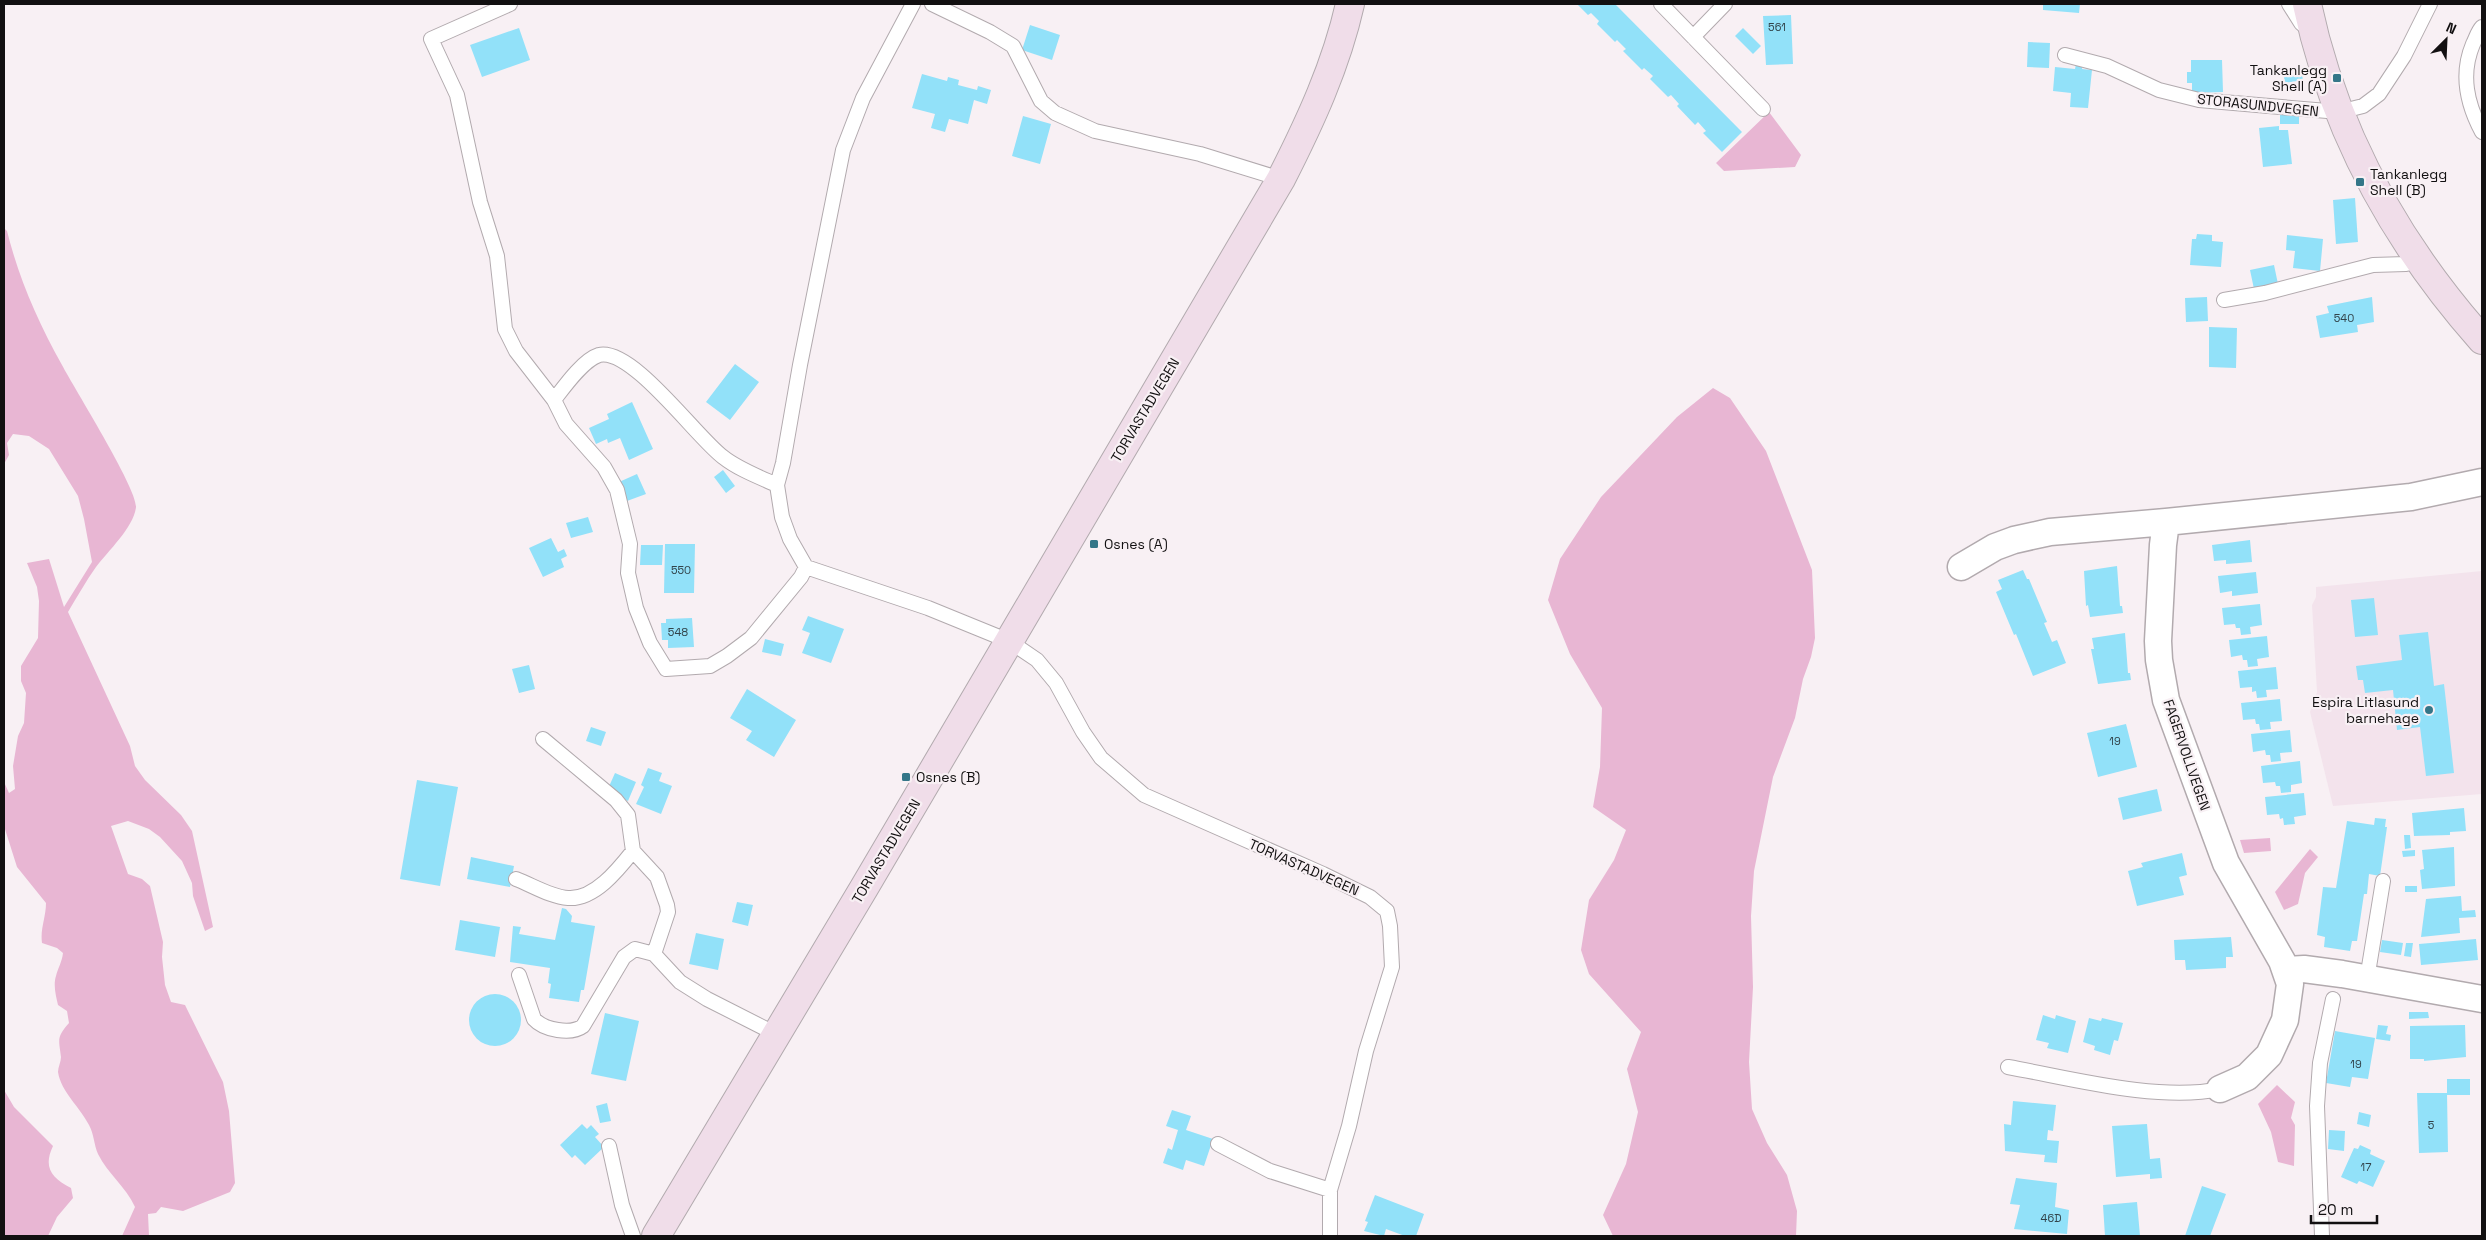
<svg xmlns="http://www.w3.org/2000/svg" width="2486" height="1240" viewBox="0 0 2486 1240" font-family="'Space Grotesk',sans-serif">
<rect width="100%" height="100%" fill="#f8f0f4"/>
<path fill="#f3e3ec" d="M2482,571V794L2333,806L2310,712L2317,692L2312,605L2316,597V587Z"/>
<path fill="#e8b6d3" d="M1769,112L1801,155L1795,167L1724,171L1716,163Z
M4,228L7,231C19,279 38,322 62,365C74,388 137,488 136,507C134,527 108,551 96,567C86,581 77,597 68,612L130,746L135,766L145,780L181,815L192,831L213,927L205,931L193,896L192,883L182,861L160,837L149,829L128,821L111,826L128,874L142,879L150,886L163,942L162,957L165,985L171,1002L185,1005L223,1082L229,1111L235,1183L230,1192L183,1211L161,1207L156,1213L148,1214L149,1236H122L135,1207C126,1187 108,1174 98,1154C94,1145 94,1134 89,1125C80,1107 61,1092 58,1072C58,1067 61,1062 61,1057C59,1039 56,1038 69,1023L67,1011L58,1005C56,996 53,985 56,976C58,968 62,962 63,953L57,948L42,943C40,929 46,917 46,903L17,867L4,826V782L9,793L15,789L13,766L18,736L24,723L26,693L21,681V666L38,638L39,601L37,587L27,563L49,559L64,607L92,562L84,519L78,496L49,449L29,436L13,434L7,443L9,455L4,464Z
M1713,388L1730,398L1766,451L1812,570L1815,638L1811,657L1803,679L1795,718L1773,777L1754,871L1751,916L1753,987L1749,1062L1752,1109L1767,1143L1787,1175L1797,1211L1796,1236H1613L1603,1215L1626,1164L1638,1112L1627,1069L1641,1032L1589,974L1581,950L1589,900L1614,860L1626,830L1593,807L1600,767L1602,708L1570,654L1548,600L1560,559L1601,497L1677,417Z
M2270,838L2271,851L2244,853L2240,840Z
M2310,849L2318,857L2305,873L2298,904L2284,910L2275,892Z
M2277,1085L2295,1102L2291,1118L2295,1125L2294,1166L2278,1162L2271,1132L2258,1104Z
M4,1090L14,1107L53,1146C43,1167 51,1178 71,1188L73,1198L57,1217L48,1236H4Z"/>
<path fill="#92e1f9" d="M1577,4H1615L1742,132L1722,152L1703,133L1706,131L1698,122L1695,125L1677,106L1679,104L1671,95L1668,97L1650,79L1653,76L1644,68L1642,70L1623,51L1626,49L1617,40L1615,42L1597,24L1599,21L1591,13L1588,15Z
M2043,4H2080L2079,13L2043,10Z
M1791,15L1793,64L1766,65L1763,16Z
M1030,25L1060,35L1052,60L1022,50Z
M519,28L530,60L482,77L470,45Z
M1743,28L1761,46L1753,54L1735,36Z
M2028,42L2050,43L2049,68L2027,67Z
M2191,60H2222L2223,92L2192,93V83H2187V72H2191Z
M2076,64H2083L2082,69L2092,70L2088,108L2070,107L2071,93L2053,91L2055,67L2075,69Z
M2301,69L2303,80L2285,83L2283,72Z
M922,74L947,81L948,77L959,80L958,85L977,90L978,86L991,90L987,104L974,100L968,124L949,119L945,132L931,128L935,114L912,108Z
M2280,112H2299V124H2280Z
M1023,116L1051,124L1040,164L1012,156Z
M2279,126V130H2288L2292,164L2263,167L2259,128Z
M2355,198L2358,242L2336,244L2333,200Z
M2197,234L2212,235V241L2223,242L2221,267L2190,265L2192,239H2196Z
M2287,235L2323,239L2320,271L2293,268L2295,251L2286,250Z
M2274,265L2278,284L2254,289L2250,270Z
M2207,297L2208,321L2186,322L2185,298Z
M2372,297L2374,322L2357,325L2358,332L2320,338L2316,316L2329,313L2327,306Z
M2209,327L2237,328L2236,368L2209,367Z
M735,364L759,382L730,420L706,402Z
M632,402L653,449L629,460L620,438L608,443L607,439L596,444L589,428L609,419L607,414Z
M723,470L735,486L726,493L714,477Z
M637,474L646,494L627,501L619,482Z
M588,517L593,532L571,538L566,523Z
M551,538L558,552L564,549L567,556L561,559L564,567L543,577L529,548Z
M2250,540L2252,562L2226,564V560L2214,561L2212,545Z
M665,544H695L694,593H664Z
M641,545H663L662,565H640Z
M2117,566L2120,606H2122L2123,613L2090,617L2088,605L2086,606L2084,571Z
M2023,570L2027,579H2029L2047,622L2044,623L2052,642L2057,640L2066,663L2033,676L2016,634L2014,635L1996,592L2002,589L1998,580Z
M2256,572L2258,593L2232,596V591L2220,593L2218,576Z
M2374,598L2378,635L2355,637L2351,600Z
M2260,604L2262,625L2250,627L2251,634L2241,635L2240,628H2236L2235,624L2224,625L2222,608Z
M808,616L844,629L831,663L802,653L810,633L802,630Z
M692,618L694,647L668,648V640H662L661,623H666V619Z
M2428,632L2434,686L2444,684L2454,773L2426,776L2420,727L2397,730L2393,690L2365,693L2363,680H2358L2356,666L2402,660L2399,635Z
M2125,633L2128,673H2130L2131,680L2098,684L2091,649H2094L2092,638Z
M2267,636L2269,657L2257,659L2258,666L2248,667L2247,660H2243L2242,655L2231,657L2229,640Z
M765,639L784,644L781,656L762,652Z
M529,665L535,689L519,693L512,669Z
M2276,667L2278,689L2266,690L2267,697L2257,698L2256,691L2252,692V687L2240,688L2238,671Z
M747,689L796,720L774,757L746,740L752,731L730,718Z
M2280,699L2282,721L2270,722L2271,729L2260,730L2259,724H2256L2255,719L2243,720L2241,703Z
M2126,724L2137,767L2098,777L2087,733Z
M591,727L606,732L601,746L586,741Z
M2290,730L2292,752L2280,753L2281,761L2271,762L2270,755H2266L2265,750L2253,752L2251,734Z
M2300,761L2302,783L2291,785V792L2281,793L2280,786H2276L2275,782L2263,783L2261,766Z
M648,768L662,773L659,781L672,786L661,814L636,804L644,787L641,785Z
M615,773L636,782L628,801L607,791Z
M417,780L458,787L440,886L400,879Z
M2157,789L2162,811L2123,820L2118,798Z
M2304,793L2306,815L2294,817L2295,824L2284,825L2283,818L2280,819L2279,814L2267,815L2265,797Z
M2464,808L2466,831L2450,832V835L2414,836L2412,813Z
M2375,818L2386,819L2385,827H2387L2380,876L2369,874L2367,894H2364L2357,941H2352L2350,951L2324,947L2325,937L2317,935L2323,887L2336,888L2347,821L2374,825Z
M2404,835H2410L2411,848L2405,849Z
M2454,847L2455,886L2422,889L2420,870L2424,869L2422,850Z
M2415,850V856L2403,857L2402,851Z
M2182,853L2187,875L2179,877L2184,895L2137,906L2128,871L2143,867L2141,863Z
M471,857L514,866L510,887L467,879Z
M2405,886H2417V892H2405Z
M2461,896L2462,911L2475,910L2476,917L2459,918L2460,933L2421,937L2426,899Z
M737,902L753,905L748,926L732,922Z
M562,908L566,909L572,916L571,922L595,926L584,990H581L579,1002L549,998L551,984L548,983L550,968L510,962L513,926L521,927L519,934L555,940Z
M460,920L500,927L495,957L455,950Z
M696,933L724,939L718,970L689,964Z
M2231,937L2233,957H2226V968L2186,970L2185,960H2175L2174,940Z
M2476,939L2478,960L2421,965L2419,944Z
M2382,940L2403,943L2401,955L2380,952Z
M2406,943H2413L2411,957L2404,956Z
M469 1020a26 26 0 1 1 52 0a26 26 0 1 1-52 0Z
M2409,1012H2428L2429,1018L2409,1019Z
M605,1013L639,1021L626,1081L591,1074Z
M2043,1015L2055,1019L2056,1015L2076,1021L2068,1053L2047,1048L2049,1043L2036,1040Z
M2089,1018L2101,1021L2102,1018L2123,1023L2118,1041L2114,1040L2110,1055L2094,1050L2095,1046L2083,1042Z
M2378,1025L2388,1026L2386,1034L2391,1035L2390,1041L2376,1039Z
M2465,1025L2466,1057L2424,1061V1059H2410V1026Z
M2335,1031L2375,1038L2368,1079L2352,1077L2350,1087L2326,1083Z
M2447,1079H2470V1095H2447Z
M2417,1093H2447L2448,1152L2419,1153Z
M2013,1101L2056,1105L2053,1131L2048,1130L2047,1140L2059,1141L2057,1163L2044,1162L2045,1155L2005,1151L2004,1124L2011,1125Z
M607,1103L611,1121L600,1123L596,1106Z
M1172,1110L1191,1116L1186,1130L1213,1139L1204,1166L1186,1160L1183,1170L1163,1163L1168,1148L1172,1150L1178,1130L1166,1126Z
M2359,1112L2371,1115L2369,1127L2357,1124Z
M582,1124L587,1129L591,1125L599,1134L595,1137L604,1147L585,1165L575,1155L572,1158L560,1145Z
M2147,1124L2150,1159L2160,1158L2162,1178L2150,1179V1174L2116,1177L2112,1126Z
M2329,1130L2345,1131L2344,1151L2328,1149Z
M2360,1145L2371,1150L2370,1154L2385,1161L2373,1187L2359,1181L2357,1184L2341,1177L2354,1148L2358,1149Z
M2016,1178L2057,1183L2055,1207L2069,1210L2067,1234L2014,1229L2020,1205L2010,1204Z
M2202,1186L2226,1194L2210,1236H2185Z
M1375,1195L1424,1214L1416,1236H1405L1386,1229L1384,1236L1364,1231L1368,1222L1365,1221Z
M2137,1202L2140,1236H2105L2103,1205Z"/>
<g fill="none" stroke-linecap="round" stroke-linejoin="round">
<defs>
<path id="service" d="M510,4L431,39L457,95L480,202L497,256L505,329L516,351L554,400L566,424L604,467L617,490L630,544L628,573L636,608L650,643L666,669L710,666L727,656L751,638L801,577L806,567
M913,4L863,98L843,150L800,365L783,463L777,485L782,517L790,539L806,567L928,608L1009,641L1037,660L1056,683L1083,732L1101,758L1144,795L1323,874L1370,897L1387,911L1390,926L1392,967L1366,1051L1349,1126L1330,1190V1236
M932,4L990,32L1013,46L1041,101L1055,113L1095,131L1200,154L1281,179
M1661,4L1763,109
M2289,4L2301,23L2307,28
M2482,27C2478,31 2476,38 2473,44C2460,75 2467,104 2482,132
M1693,37L1725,4
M2065,55L2107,66L2159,90L2199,100L2339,112L2363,106L2379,94L2404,56L2430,4
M2224,300L2265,293L2373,265L2406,264L2419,261
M554,400C564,387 583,360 599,355C632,347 697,438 723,457C738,469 759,477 777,485
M543,739L616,800L628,815L633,851L657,877L667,905L668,912L654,954
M516,879C532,885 551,897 568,898C594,900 618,870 633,851
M519,975L534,1019C544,1030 571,1035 583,1026L624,957L635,949L654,954L680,982L707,999L776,1034
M2367,979L2383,881
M2008,1067C2070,1078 2158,1102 2220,1089
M1218,1144L1270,1171L1330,1190
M609,1146L622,1205L633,1236
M2322,1236L2317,1106L2320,1063L2333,999"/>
<path id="minor" d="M2166,522L2163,545L2158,641L2159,660L2166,700L2226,863L2282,961L2290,984L2285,1020L2269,1055L2247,1077L2220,1089
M1961,567L1995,547L2014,540L2050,532L2166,522L2411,497L2482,482
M2286,970L2304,969L2342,974L2482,999"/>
<path id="secondary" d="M2307,4C2334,131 2396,243 2482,340
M656,1236L864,888L1281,179C1310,122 1336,66 1350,4"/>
</defs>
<use href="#service" stroke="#b2aaae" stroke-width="16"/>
<use href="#minor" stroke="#b2aaae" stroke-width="29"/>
<use href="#secondary" stroke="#b2aaae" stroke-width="30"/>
<use href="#service" stroke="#fff" stroke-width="14"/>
<use href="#minor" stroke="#fff" stroke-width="26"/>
<use href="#secondary" stroke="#f0dde9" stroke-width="28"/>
</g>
<g fill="#347688" stroke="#f8f0f4" stroke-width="2">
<rect x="2332" y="73" width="10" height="10" rx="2.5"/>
<rect x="2355" y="177" width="10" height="10" rx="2.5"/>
<rect x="1089" y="539" width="10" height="10" rx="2.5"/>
<circle cx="2429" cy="710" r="5"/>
<rect x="901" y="772" width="10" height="10" rx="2.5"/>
</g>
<g text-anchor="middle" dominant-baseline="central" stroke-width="4.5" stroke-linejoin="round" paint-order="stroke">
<g font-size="11" fill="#32444b">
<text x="1777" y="27">561</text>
<text x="2344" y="318">540</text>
<text x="681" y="570">550</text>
<text x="678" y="632">548</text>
<text x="2115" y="741">19</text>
<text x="2356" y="1064">19</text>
<text x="2431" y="1125">5</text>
<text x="2366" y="1167">17</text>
<text x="2051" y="1218">46D</text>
</g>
<g font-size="14" fill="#121011" stroke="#f8f0f4" text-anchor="start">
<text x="2327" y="70" text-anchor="end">Tankanlegg<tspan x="2327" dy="16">Shell (A)</tspan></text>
<text x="2370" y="174">Tankanlegg<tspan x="2370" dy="16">Shell (B)</tspan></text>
<text x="1104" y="544">Osnes (A)</text>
<text x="2419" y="702" text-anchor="end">Espira Litlasund<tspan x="2419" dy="16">barnehage</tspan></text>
<text x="916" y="777">Osnes (B)</text>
</g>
<g font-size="14" fill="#121011" stroke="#f8f0f4">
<text transform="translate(2258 105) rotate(6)">STORASUNDVEGEN</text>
<text transform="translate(1145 410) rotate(-59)">TORVASTADVEGEN</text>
<text transform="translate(2187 755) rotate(71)">FAGERVOLLVEGEN</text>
<text transform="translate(886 851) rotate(-59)">TORVASTADVEGEN</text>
<text transform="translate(1304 867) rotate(24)">TORVASTADVEGEN</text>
</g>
</g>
<rect width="2486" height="1240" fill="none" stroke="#121011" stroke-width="10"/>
<g transform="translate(2446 40) rotate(24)" stroke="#f8f0f4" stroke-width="4" paint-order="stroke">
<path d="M0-4L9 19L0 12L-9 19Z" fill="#121011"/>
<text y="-8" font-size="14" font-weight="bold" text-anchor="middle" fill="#121011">N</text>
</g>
<path d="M2311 1215v8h66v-8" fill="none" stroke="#121011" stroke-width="2.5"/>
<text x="2318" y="1215" font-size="15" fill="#121011" stroke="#f8f0f4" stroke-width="4" paint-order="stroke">20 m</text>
</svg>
